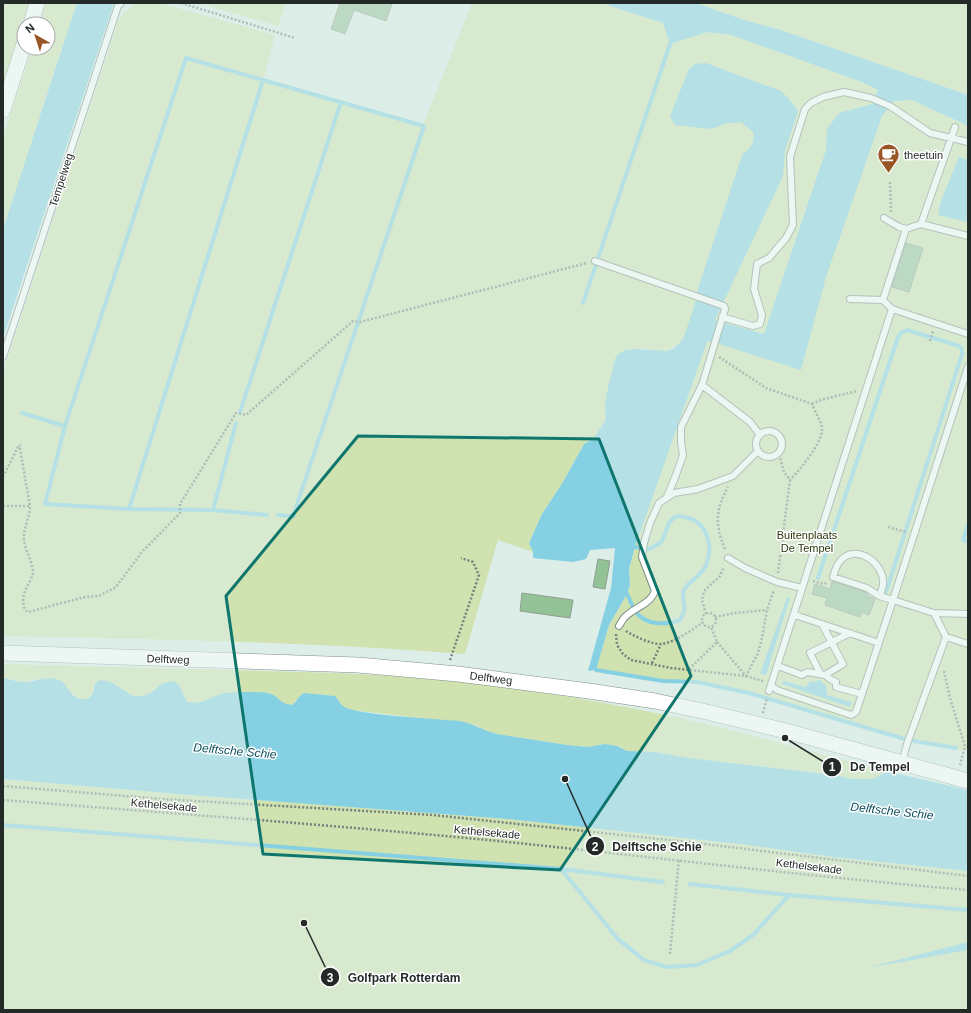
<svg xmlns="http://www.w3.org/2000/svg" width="971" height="1013" viewBox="0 0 971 1013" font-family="Helvetica,sans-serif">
<rect width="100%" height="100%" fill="#dceee7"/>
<path fill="#d0e2af" d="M3,3H29L3,84Z
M46,3H77L3,229V138L32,48H48V24H39Z
M137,3H159L275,35L263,80L423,125L472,3H601L663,23L670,44L708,32L731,35L862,82L878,89L912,100L968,126V751L908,740L749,693L697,682L663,681L596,670L609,625L627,594L630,585L629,569L635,547L679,343C661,358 656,347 638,349C630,349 621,356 615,359L605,405L606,420L593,439L584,444L563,482L542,514L529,543L533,552L498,540L465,654C311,642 157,639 3,636V372L118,22C123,13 128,8 137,3Z
M198,3H286L278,26Z
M696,3H968V95L781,30L744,20Z
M3,664L336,673C437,677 537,689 636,709C720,725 803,750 886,771L876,778L868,779H853L834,775L688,758L655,752L627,751L617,746L605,744L588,747L567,745L497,734L487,732L476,725L353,710L343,707L335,696L304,693C299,696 297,701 292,705L283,704L270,693C253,694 234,693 217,696C204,698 203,707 187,702L179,685L163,683L152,692L144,696H133L111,682L95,683C89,713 73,696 61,681L36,679L24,682L3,678Z
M3,779L190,795L508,819L740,844L833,857L968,871V908L841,899L968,910V1010H3Z"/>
<path fill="#86d0e4" d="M77,3H114L3,338V229Z
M601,3H696L744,20L781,30L968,95V126L912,100L894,101L882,116L826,277L801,370L709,341L707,342L635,547L629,569L630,585L627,594L609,625L596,670L588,671L611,588L615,548L590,550L586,559L573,562L533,558V552L529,543L542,514L563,482L584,444L593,439L606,420L605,405L607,392L615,359L618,354L625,350L637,349L667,351L674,348L683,339L693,310L700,282L742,155C751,148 755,143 753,132L741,122L724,124L712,129L675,125L670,116L689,69L695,64L706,63L781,91L789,99L798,111L785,151L783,176L715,320L764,334L826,150L827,129L839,113L872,104L878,90L862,82L731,35L708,32L670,44L663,23Z
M959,157L968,160V222L938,215L941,201Z
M787,597L790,598L766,675L760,674Z
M3,678C10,679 18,682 24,682C36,682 48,674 61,681C69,686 72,701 84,699C93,699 94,690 95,683L100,680L111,682L133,696H144L152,692L163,683L174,681L179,685L187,702C201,706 211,696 225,693C232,692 265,691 271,694C281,698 278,703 292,705C297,702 298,696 304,693L335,696C338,699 340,704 343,706C353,715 440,719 459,721C473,723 484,731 497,734L567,745L588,747L605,744L617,746L627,751L655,752L688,758L834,775L853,779H868L876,778L886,771L968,790V871L833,857L740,844L508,819L190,795L3,779Z
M818,680L822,681L823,684L826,685L827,695L852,702L850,707L782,684L783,681L805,687L811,681L815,682Z
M968,942V950L867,968Z"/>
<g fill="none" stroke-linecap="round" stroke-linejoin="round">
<path stroke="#86d0e4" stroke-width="4" d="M263,80L129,509L213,510L267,515
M583,303L670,44
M240,412L341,102
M22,413L65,426
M129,509L45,504L65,426L186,58L424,126L293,516L278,515
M213,510L236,423
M968,524L963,540L968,542
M818,578L898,337L902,332L907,330L959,346L962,349V354L886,592
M627,594C630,599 632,607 635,611C646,626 665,625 680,620C681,617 684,614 684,611C686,605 681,596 684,590C689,580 702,576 706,565C714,546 707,520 684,517C682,517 680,516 678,516C665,519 668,535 660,543C657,545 653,547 649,549L635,547
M596,670L663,681L697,682L749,693L908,740L956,748
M3,825L561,869L663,882
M561,869L618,939L644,960L667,967L697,965L730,951L753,935L789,895
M690,884L789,895L968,910"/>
</g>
<path fill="#94c297" stroke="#919c91" d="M340,3H392L386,21L354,10L345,34L331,29Z
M906,243L923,248L909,292L892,287Z
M598,559L610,561L605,589L593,587Z
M832,581L865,592L868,594L867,596L875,599L869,615L862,612L860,617L825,605L827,598L812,594L815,584L830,589Z
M522,593L573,600L570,618L520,611Z"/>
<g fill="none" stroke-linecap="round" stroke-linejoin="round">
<defs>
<path id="service" d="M884,218L899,227L906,229
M921,224L968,236
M595,261L724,306L725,309L702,385L681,427V442L683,455L676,475L667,497
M850,299L883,300L892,309L968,334
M883,300L906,229L921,224L955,127
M722,317L753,326L760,324L762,315L754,289L757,264L769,258L786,238L793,225L790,157L805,109L811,103L823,97L844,92L871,98L890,106L930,133L968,142
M3,357L118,6L121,3
M968,367L893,600L934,613L946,637L968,644
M702,385L750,422L760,435
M756 444a13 13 0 1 1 26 0a13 13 0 1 1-26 0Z
M728,558L745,568L777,582L802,588
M934,613L968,614
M795,615L879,643
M822,624L843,664L825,675
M619,626C620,624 622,621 624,618C634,607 650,605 655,591L642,557L644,543L650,523L659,503L674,493L698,489L733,476L758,451
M778,666L802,675L807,672L825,675L830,679L836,682V687L862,694
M820,673L810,653L850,633
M772,686L777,690L851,715L856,712L893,600L879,596L867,588L833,577C835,571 836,565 841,560C857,543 885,564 883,584C883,588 881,592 879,596
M769,691L892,309
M902,762L907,744L946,637"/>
<path id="tertiary" d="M31,24L37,3
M3,110L24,44
M3,653L358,665L458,674L589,691L655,701L707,712L786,731L968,781"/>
</defs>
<use href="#service" stroke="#7f8f88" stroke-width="8"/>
<use href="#tertiary" stroke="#7f8f88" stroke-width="16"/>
<path stroke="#76827e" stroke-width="2.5" stroke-dasharray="2 2" stroke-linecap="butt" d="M181,3L295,38
M890,182L891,212
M930,341L933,331
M719,357L766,388L812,404C814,411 823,423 822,430C821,445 800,469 790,480
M812,404L821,400L857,391
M3,477L19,445L21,446L20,449L30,506C30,518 23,528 24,540C25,551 33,561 33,573C33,576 31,578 30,581C24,592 21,598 25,610L28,612L85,597L99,596L116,587L142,552L180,513V504L236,413L246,415L353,321L360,322L587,263
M3,506H30
M888,527L906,532
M725,549C715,525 715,511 728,487
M778,573L790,480L784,472L779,454
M813,581L823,584L827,583
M702 620a7 7 0 1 1 14 0a7 7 0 1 1-14 0Z
M706,614L702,600L704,591L720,576L724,567
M715,617L735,613L767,610
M626,631C634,636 652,645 662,644C677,641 690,631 702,623
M616,634L617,645L623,654L631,660L671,668L746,676L763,681
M717,642L746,676L758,653L762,638L767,610L774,590
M450,660L479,575L473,562L461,558
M652,663L661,644
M689,669L717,642L711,627
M944,671L950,698L965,746L960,765
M763,713L767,698
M3,786L162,799L433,815L688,842L968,876
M3,800C168,813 333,825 498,841C655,857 811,877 968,890
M670,954L679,859"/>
<use href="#service" stroke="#fff" stroke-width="6"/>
<use href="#tertiary" stroke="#fff" stroke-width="15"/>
</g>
<path d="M0 0H971V1013H0ZM358,436L599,439L691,676L560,870L263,854L226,596Z" fill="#dceee7" fill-opacity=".55" fill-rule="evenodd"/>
<path fill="none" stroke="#0f766e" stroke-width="3" stroke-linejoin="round" d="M358,436L599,439L691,676L560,870L263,854L226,596Z"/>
<defs>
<symbol id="cafe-pin" viewBox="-11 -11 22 30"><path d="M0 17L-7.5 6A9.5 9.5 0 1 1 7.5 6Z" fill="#985525" stroke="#fff"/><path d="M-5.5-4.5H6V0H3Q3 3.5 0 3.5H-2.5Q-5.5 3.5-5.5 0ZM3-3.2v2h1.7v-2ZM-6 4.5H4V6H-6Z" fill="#fff"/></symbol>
</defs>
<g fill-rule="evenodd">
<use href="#cafe-pin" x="876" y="142" width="25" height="34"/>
</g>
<g text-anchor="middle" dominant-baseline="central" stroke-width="3" stroke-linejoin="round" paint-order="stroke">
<g font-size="11" fill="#232a27" stroke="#fff" text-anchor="start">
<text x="904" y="155">theetuin</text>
</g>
<g font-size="11" fill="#232a27" stroke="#fff">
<text transform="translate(61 180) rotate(-72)">Tempelweg</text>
<text transform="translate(168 659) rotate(2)">Delftweg</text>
<text transform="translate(491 678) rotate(7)">Delftweg</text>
<text transform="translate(164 805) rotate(5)">Kethelsekade</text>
<text transform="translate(487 832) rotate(5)">Kethelsekade</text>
<text transform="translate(809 866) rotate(7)">Kethelsekade</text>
</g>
<g font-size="11" fill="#2c370d" stroke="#fff">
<text x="807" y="535">Buitenplaats<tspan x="807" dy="13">De Tempel</tspan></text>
</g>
<g font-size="12" font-style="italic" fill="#0c4e5c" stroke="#fff">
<text transform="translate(235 751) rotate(5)">Delftsche Schie</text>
<text transform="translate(892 811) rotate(6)">Delftsche Schie</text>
</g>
</g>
<path fill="none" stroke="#232a27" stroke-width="1.5" d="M785 738L832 767M565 779L595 846M304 923L330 977"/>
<g fill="#232a27" stroke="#fff" stroke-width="1.5">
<circle cx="785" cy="738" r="4"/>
<circle cx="565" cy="779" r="4"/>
<circle cx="304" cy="923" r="4"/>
<circle cx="832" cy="767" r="10"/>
<circle cx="595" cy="846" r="10"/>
<circle cx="330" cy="977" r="10"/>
</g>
<g font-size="12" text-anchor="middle" font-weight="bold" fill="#fff">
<text x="832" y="771">1</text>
<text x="595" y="851">2</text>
<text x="330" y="982">3</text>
</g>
<g font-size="12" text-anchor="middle" font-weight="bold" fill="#232a27" stroke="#fff" stroke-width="3" stroke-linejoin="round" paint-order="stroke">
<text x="880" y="771">De Tempel</text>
<text x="657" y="851">Delftsche Schie</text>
<text x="404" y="982">Golfpark Rotterdam</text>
</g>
<rect width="971" height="1013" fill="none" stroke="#232a27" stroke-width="8"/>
<g transform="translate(36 36) rotate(321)"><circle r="19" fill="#ffffff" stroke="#a7aaa9"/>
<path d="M0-3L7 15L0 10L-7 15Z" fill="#985525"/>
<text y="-6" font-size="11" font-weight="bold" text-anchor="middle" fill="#232a27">N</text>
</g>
</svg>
